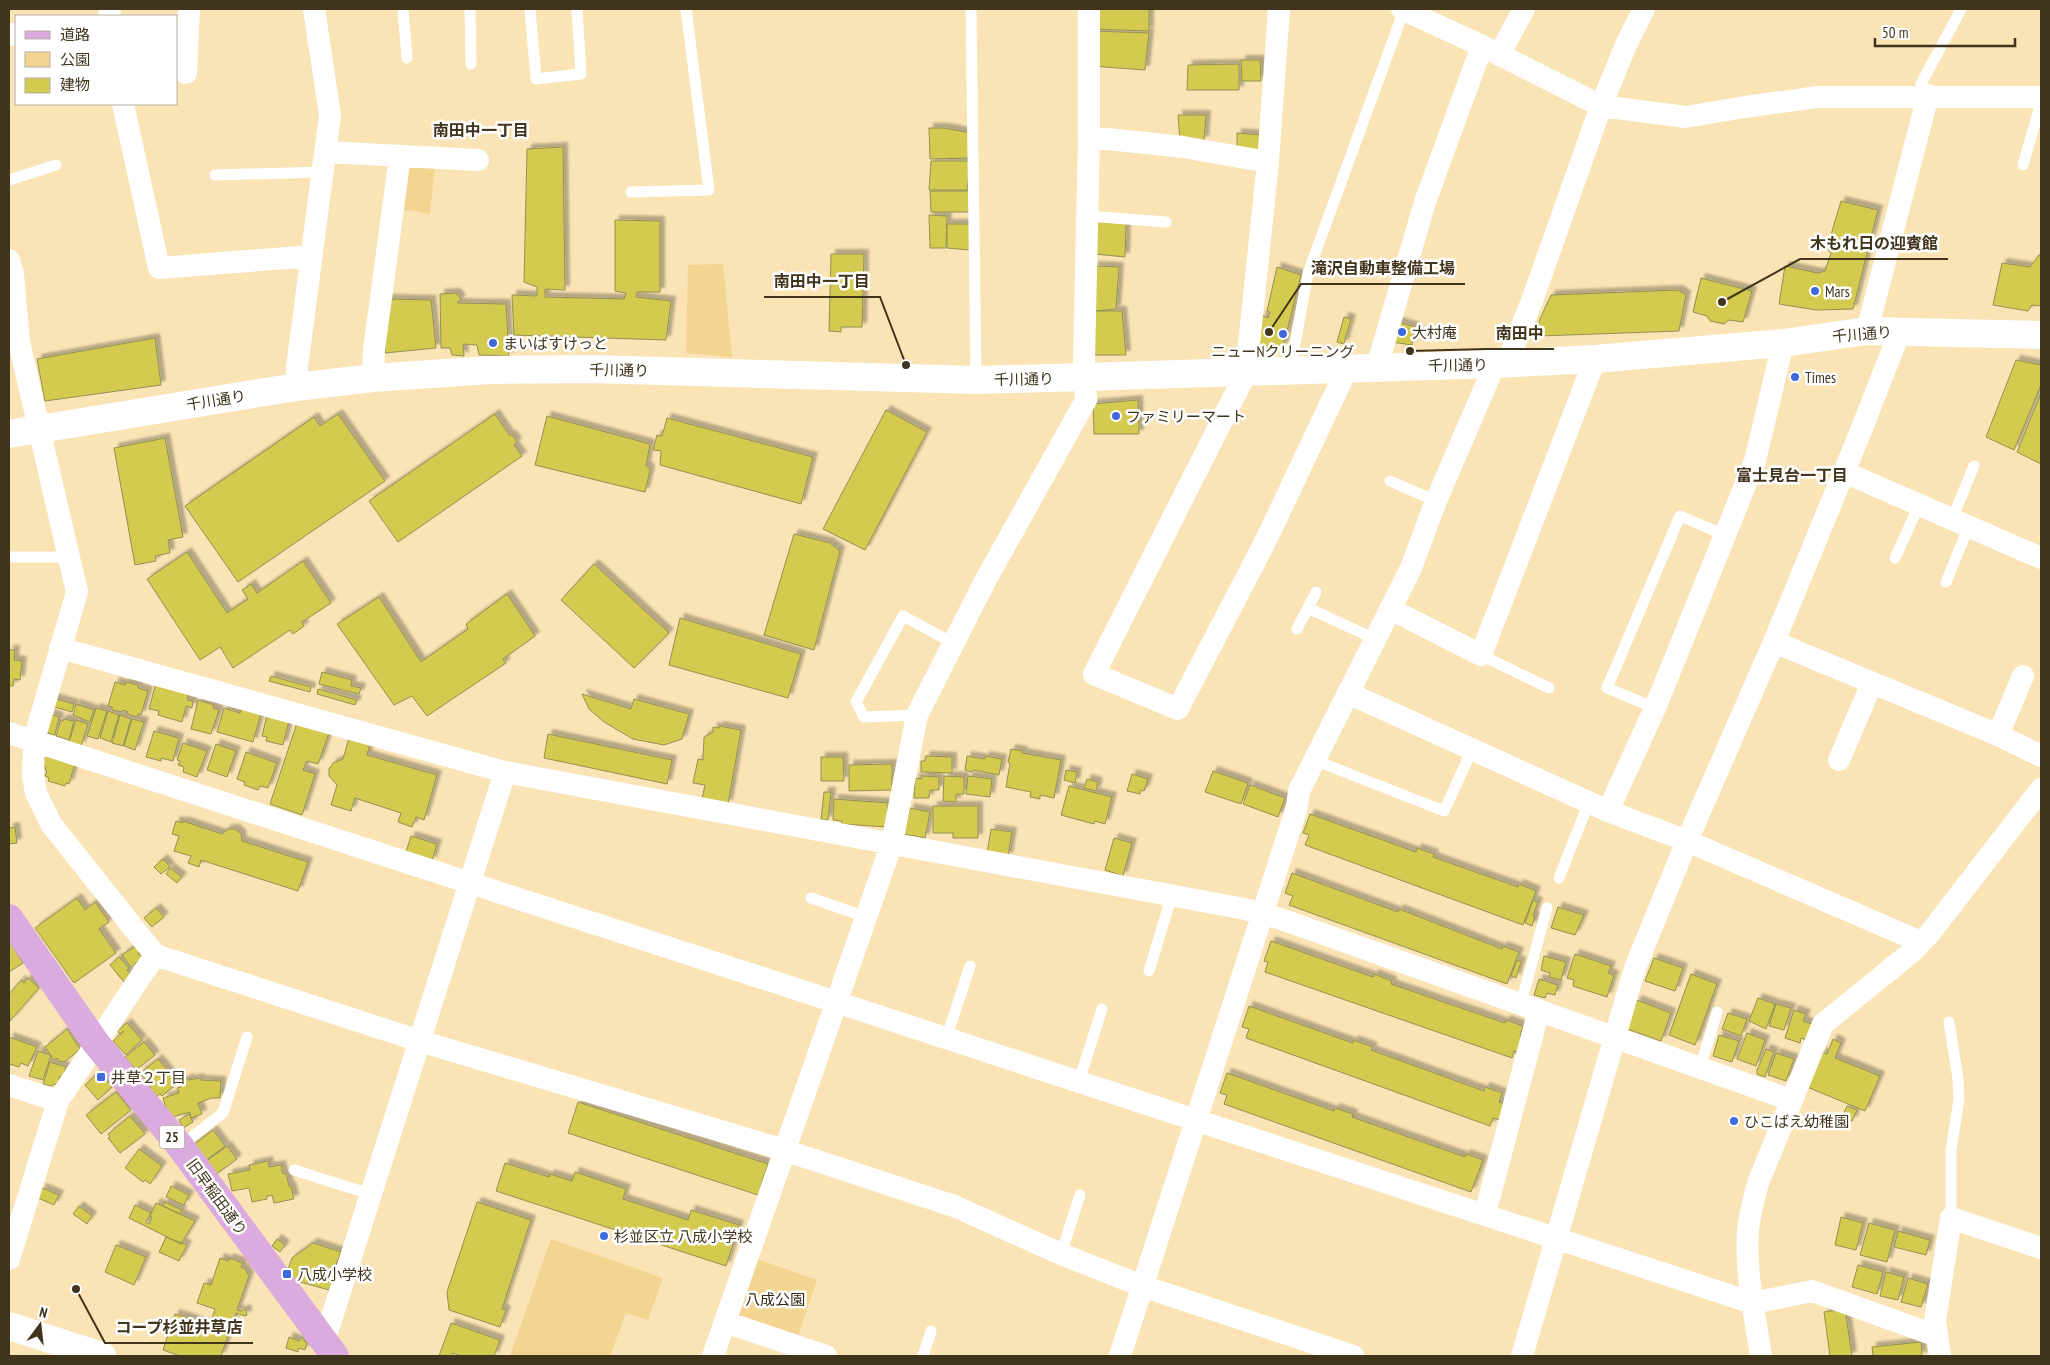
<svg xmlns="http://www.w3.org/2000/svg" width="2050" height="1365" viewBox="0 0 2050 1365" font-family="'PT Sans Narrow','Noto Sans JP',sans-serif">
<defs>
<filter id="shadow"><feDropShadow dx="4.5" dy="-4.5" stdDeviation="1" flood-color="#0004"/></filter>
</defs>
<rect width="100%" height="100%" fill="#fae3b4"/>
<path fill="#f3d490" d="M407,163L435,164L430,214L401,209Z
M723,264L732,357L686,353L688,265Z
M551,1239L663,1278L648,1320L626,1313L610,1356H510Z
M754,1258L817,1280L797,1339L734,1318Z"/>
<path fill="#d3ca50" stroke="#949053" filter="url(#shadow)" d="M1092,9H1149V31L1092,29Z
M1094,31L1149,33L1145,70L1092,66Z
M1241,60H1260L1261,81H1242Z
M1239,64V90H1187L1188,65Z
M1178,115H1206L1204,140L1180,141Z
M929,128H944L971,133L969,158L930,159Z
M1237,133L1262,135L1261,152L1237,150Z
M563,147L565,290L545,289V297L624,299L626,293L615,291V220L660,221V292H637L636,297L671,301L666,340L514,335L512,295L537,296V287L524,282L527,149Z
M931,161H971L967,190H929Z
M930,191H969V212H931Z
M1841,201L1878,210L1853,309L1816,310L1779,304L1785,266L1818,273L1825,271L1831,253L1827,248Z
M929,215L947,216L946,248H930Z
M1095,221L1126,223L1125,257L1095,254Z
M947,224H970V250L947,248Z
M831,254H864L862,327H841V332L829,331Z
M2039,255L2041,256V306L2032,305L2028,311L1993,305L2002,263L2030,267Z
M1094,266L1119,267L1116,309L1094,311Z
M1277,267L1301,275L1283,347L1260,348L1256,344L1262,315L1268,318L1270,312L1267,311Z
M1701,278L1752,291L1743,322L1729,320L1724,324L1710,321L1707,316L1693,312Z
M1678,290L1686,295L1679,331L1540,336L1539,321L1551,295Z
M456,293L461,299L457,303L506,304L509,356L479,355L477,345L463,344L464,356L452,355L450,348H441L440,294Z
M388,299L431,300L436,348L385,353Z
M1090,311H1122L1126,355H1087Z
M1344,317L1351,319L1344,344L1337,342Z
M1395,321L1415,327L1412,345L1391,342Z
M155,338L161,385L45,401L37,359Z
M2016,360L2041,365V385L2014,450L1986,437Z
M2041,393V464L2017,452Z
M1138,400L1139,434H1094L1093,404Z
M886,410L927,432L865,550L823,529Z
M338,414L385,481L238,582L185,506L314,417L320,426Z
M495,414L510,436L512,435L517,442L514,445L522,456L398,542L369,501Z
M547,416L650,444L646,465L650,470L645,492L535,465Z
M667,418L813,457L801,504L660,465L661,451L653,450L657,435L662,436Z
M165,438L183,537L168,540L170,553L155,556L156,561L135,565L114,448Z
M794,534L830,543L840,551L814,650L764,635Z
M187,552L227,613L248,599L242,590L251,584L257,593L303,561L331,603L302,622L304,626L293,634L290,630L233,668L220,647L200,660L147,579Z
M594,564L669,633L634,668L561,600Z
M507,594L535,636L503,659L506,663L427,716L412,696L394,705L337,624L379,597L421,662L468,629L466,624Z
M680,618L801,654L788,698L669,665Z
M9,650H15L14,660L22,661L20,680L14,679L13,686H9Z
M322,672L352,680L351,686L361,688L359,694L319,684Z
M271,676L311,687L310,692L269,681Z
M115,682L125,685L126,682L138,685V688L148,691L141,715L138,714L137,717L127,714L128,712L123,710L122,712L112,710V707L108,706Z
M156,683L189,692L187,700L193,701L192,708L186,706L182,722L158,715L159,711L149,709Z
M318,689L357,700L355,705L317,694Z
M582,694L631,709L634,699L689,714L682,739L664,745L633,739L604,722L589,709Z
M53,698L74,704L72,712L51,706Z
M198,700L214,705L213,708L219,710L211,734L191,729Z
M76,704L94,710L90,722L73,715Z
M242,707L261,713L253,742L217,732L224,708L240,713Z
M96,708L107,711L98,739L87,736Z
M108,711L119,715L111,742L100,738Z
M50,714L59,717L55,735L47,733Z
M120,715L131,719L123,746L112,743Z
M267,715L289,721L283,745L266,741L267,737L262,736Z
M64,719L74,721L69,740L56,736L61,720L63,721Z
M132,719L144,722L135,750L124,746Z
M76,720L88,724L81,746L69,742Z
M297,723L329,733L318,764L307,761L303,770L315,774L302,815L270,804Z
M719,726L741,730L728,804L702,799L705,785L693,783L698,759L703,760L704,737L713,732V727L719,728Z
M154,731L179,738L173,761L161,758V761L146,757Z
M548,734L672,760L667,784L544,758Z
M349,738L370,744L367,755L437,775L424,820L416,817L412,827L398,822L401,813L355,798L351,811L331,805L337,785L329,776V769L333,763L343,759Z
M183,743L207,751L197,777L183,772L184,767L178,765L180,761L177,760Z
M216,744L236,751L227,777L207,770Z
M1011,749L1023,751L1022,753L1061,760L1054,798L1040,795V799L1030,797L1031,792L1006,787L1010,763L1008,762Z
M246,752L277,763L268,788L260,786L258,790L244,785L245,782L237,779Z
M45,756L75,764L69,784L66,783L65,786L48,781L49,778L45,776L47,771L45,770L46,767L42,766Z
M926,756L952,757V773L921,772V761H925Z
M967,756L985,759V756L1002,759L999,775L973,770L972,772L965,770Z
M821,757H843L844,781H821Z
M892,764V790L849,791V765Z
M1066,770L1077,772L1075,783L1064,780Z
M1213,771L1248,783L1241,804L1205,792Z
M1132,774L1148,779L1144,791L1141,790L1140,794L1127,791Z
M922,776L939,777V790H930L929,798H914L915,778L922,779Z
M944,776L964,777V794H956V802L943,801Z
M968,776L992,779L990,797L966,794Z
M1087,779L1098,782L1096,791L1084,788Z
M1250,785L1285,798L1278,817L1243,804Z
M1069,786L1112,797L1105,824L1095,821L1094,824L1061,815Z
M824,792H831L828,820H821Z
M834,799L888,803L887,827L841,824L842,821L833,820Z
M933,806H978V838H953V833H933Z
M910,808L930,812L925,838L904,834Z
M1310,814L1416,852L1417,848L1434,854L1433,857L1518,887L1519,884L1536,891L1523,925L1305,845L1309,835L1303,833Z
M176,821L183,823V821L222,834L228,829H235L241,834L242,841L308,862L298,891L201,860L199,867L188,863L191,856L174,851L179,836L172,834Z
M15,827L17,843L9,844V828Z
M991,829L1012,832L1008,857L987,853Z
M411,836L437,844L432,861L406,852Z
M1114,838L1132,843L1123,876L1105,870Z
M163,859L170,867L161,874L154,867Z
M170,868L182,877L177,883L166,874Z
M1292,873L1398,912L1399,909L1502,949L1503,946L1519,952L1507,984L1289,905L1293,896L1285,893Z
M77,898L85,910L95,902L109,922L99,929L116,953L74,983L35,928Z
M1533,900L1538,902L1533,916L1535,917L1532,926L1525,923Z
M1558,907L1584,915L1575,935L1551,928Z
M156,908L164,917L152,927L144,918Z
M1271,941L1373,977L1374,974L1392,981L1391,984L1505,1023L1506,1020L1523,1026L1520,1036L1524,1037L1519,1053L1514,1051L1512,1058L1265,972L1268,962L1264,961Z
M10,943L23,963L9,972V944Z
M137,945L141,950L138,953L142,958L131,967L122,955Z
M1575,954L1611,966L1608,973L1614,975L1607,997L1573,986L1574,980L1567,978Z
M1544,956L1566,962L1561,980L1549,977L1550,973L1541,970Z
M119,957L129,968L127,970L131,975L124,982L110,965Z
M1654,958L1683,968L1675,991L1645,981Z
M1517,960L1521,962L1516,978L1511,976Z
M1691,974L1717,984L1695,1045L1669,1035Z
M28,978L39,988L10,1021L9,994L21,980L24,983Z
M1539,979L1558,985L1555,995L1547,993L1545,998L1534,995Z
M1758,998L1775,1004L1766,1029L1749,1021Z
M1637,1000L1671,1013L1661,1041L1627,1029Z
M1776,1004L1791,1008L1784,1030L1769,1026Z
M1249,1006L1353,1043V1040L1373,1047L1371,1050L1484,1091L1485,1087L1502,1093L1499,1102L1505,1104L1500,1120L1493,1118L1490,1126L1246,1038L1249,1029L1242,1027Z
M1794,1010L1806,1014L1803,1021L1812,1024L1807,1040L1801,1038L1800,1043L1785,1038Z
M1728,1013L1747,1019L1741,1036L1722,1029Z
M127,1023L142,1040L126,1055L113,1041L124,1031L120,1034L117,1031Z
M67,1029L80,1049L66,1061L60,1062L57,1058L54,1060L45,1047Z
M1747,1033L1765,1040L1756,1066L1737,1059Z
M1719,1035L1739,1041L1732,1062L1713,1056Z
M9,1037L37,1047L28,1066L21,1063L19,1067L9,1064Z
M1833,1039L1841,1043L1835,1058L1880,1076L1865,1111L1807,1087L1822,1052L1827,1054Z
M144,1042L155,1055L136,1070L125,1057Z
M1766,1049L1774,1052L1765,1077L1757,1074V1070Z
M38,1051L51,1055L43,1080L29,1076Z
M1776,1053L1794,1059L1786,1081L1768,1075Z
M158,1059L178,1083L162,1096L160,1094L154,1098L147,1090L151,1087L140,1073Z
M50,1062L66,1067L63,1077L60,1076L58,1083L51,1086L43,1084Z
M99,1072L112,1087L98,1100L85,1085Z
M1227,1073L1334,1111L1335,1108L1353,1114L1352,1117L1465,1157L1466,1154L1483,1160L1471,1192L1224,1104L1227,1095L1220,1093Z
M189,1078V1080L199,1078L201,1080L221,1081L220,1098H212L198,1103L202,1114L191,1118L190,1112L169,1118L163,1098L179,1093L177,1088L181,1087V1082Z
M116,1092L131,1110L101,1134L86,1115Z
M578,1102L768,1164L758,1195L568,1133Z
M1847,1106L1857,1110L1852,1121L1842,1117Z
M189,1114L193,1122L183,1128L179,1120Z
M130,1116L145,1134L120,1153L108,1138L110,1137L108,1134Z
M213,1130L225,1146L204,1162L192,1146Z
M227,1146L237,1159L214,1176L205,1162Z
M139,1149L162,1166L150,1184L145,1180L143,1182L125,1168Z
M268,1161L269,1167L281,1165L283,1174L286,1173L289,1186H291L294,1199L274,1203L272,1195L267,1196V1199L252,1202L249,1188L232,1191L228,1174L250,1170L249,1165Z
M505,1163L549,1177L550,1174L572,1181L575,1172L626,1189L623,1199L688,1220L691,1210L739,1225L726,1266L496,1191Z
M171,1186L189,1195L184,1205L166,1197Z
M42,1188L59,1195L54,1205L38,1198Z
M165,1202L182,1210L180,1214L163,1206Z
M477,1202L531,1220L502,1309L506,1310L500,1327L449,1310L447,1292Z
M156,1203L195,1221L181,1244L129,1218L135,1205L151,1213L146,1222L149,1224L152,1217L150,1216Z
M79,1206L92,1216L87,1224L73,1214Z
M1841,1217L1863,1223L1856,1250L1835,1245Z
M1869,1223L1895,1230L1887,1262L1860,1255Z
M1898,1231L1930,1240L1926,1255L1894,1247Z
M166,1237L187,1245L179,1261L159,1252Z
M277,1239L285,1245L280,1252L272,1246Z
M313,1243L341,1252L331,1278H333L329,1290L293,1280L287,1272L292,1258Z
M116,1245L146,1257L134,1285L105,1272Z
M220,1258L228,1261L229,1258L243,1263L241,1267L245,1269L249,1276L237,1310L241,1311L246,1309L247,1315L245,1316L236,1313L221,1356H180L163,1350L175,1314L210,1325L215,1309L197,1303L204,1283L211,1285Z
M1858,1265L1883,1272L1877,1294L1852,1287Z
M1886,1272L1904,1277L1898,1300L1880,1296Z
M1908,1278L1928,1284L1921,1307L1901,1302Z
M1845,1309L1852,1356H1830L1824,1312Z
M451,1323L500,1340L494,1356H461L453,1353L452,1356H439Z
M289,1337L299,1341L302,1337L307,1344L305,1350L299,1348L298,1352L286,1348Z
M1921,1342L1922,1356H1873L1872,1347Z"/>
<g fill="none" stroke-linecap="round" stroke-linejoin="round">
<path stroke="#fff" stroke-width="11" d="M403,9L407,58
M470,9L471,64
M530,9L536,79L581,74L577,9
M971,9L976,380
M1921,95V84L1961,9
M2023,165L2041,102
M215,175L323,172
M9,180L56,165
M631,192L709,190L686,9
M1087,216L1166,222
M1290,371L1308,273L1404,10
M1390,481L1436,501
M1952,519L1974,466
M9,557H69
M1895,558L1919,505
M1946,582L1969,526
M1308,608L1375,639
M1297,629L1316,592
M1481,655L1549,688
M1655,708L1607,688L1680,516L1725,535
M917,715L864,717L856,702L903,616L953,643
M1314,760L1444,811L1472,750
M1559,878L1589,802
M811,898L866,917
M1149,971L1172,895
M1521,1003L1547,908
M1949,1022L1958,1079L1959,1099L1951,1150V1218
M946,1039L970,966
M1700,1068L1717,1012
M1079,1081L1102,1009
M180,1146L223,1113L247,1037
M294,1170L370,1194
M1061,1254L1080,1195
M923,1356L931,1331"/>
<path stroke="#fff" stroke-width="22" d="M1279,9L1268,162L1246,373L1094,674L1178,709L1266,540L1347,369
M1402,9L1482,46L1601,106L1686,117L1745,107L1818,97H2041
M109,16L110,9
M9,34L16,35
M1499,55L1524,9
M186,73L189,9
M123,104L159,268L312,256
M1089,137L1183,147L1268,162
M326,152L478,160
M9,260L13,274L19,342L77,592L34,740L33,776L36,793L51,824L155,955L420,1041L784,1150L954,1206L1061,1254L1142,1286L1353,1356
M1867,331L1928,95
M1511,363L1513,348L1533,298L1601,106L1626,45L1644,9
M1377,367L1425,202L1482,46
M373,378L374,350L400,156
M296,387L297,367L330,115L314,9
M1844,472L2041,558
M1390,609L1481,655L1595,359
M1774,642L1998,735L2041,756
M60,648L505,772L1245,909L1278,918L1791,1100
M1348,693L1608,811L1687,841L1921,942
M9,733L836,1002L1753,1303L1812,1291L1937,1336
M1998,735L2023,676
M1839,760L1872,683
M1608,811L1655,708L1755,461L1783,343
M9,1085L58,1101
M1485,1214L1539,1010
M9,1259L58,1101L155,955
M725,1322L826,1356
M324,1342L505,772
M713,1356L892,843L917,715L984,583L1086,400L1084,361L1089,137V9
M1120,1356L1297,807L1299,791L1411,568L1436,501L1495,364
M1522,1356L1635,968L1687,841L1774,642L1860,433L1900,331
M1761,1356C1755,1316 1745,1273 1748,1232C1749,1216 1754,1199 1758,1183L1823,1024L1913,951L1930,933L2041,789
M1940,1356L1935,1321L1951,1218L2041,1248"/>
<path stroke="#fff" stroke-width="28" d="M9,434L296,387L373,378L489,370L591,369L976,380L1085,377L1495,364L1595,359L1783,343L1867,331L2041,335
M9,1326L102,1356"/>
<path stroke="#dbaade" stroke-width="28" d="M9,918L96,1043L180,1146L335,1356"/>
</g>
<g fill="#3f6adb" stroke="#fff" stroke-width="2">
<circle cx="1815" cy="291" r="5"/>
<circle cx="1402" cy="332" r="5"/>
<circle cx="1283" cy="334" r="5"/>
<circle cx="493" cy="343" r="5"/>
<circle cx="1795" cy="377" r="5"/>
<circle cx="1116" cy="416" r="5"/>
<rect x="96" y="1072" width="10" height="10" rx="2.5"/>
<circle cx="1734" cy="1121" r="5"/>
<circle cx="604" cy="1236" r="5"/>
<rect x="282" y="1269" width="10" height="10" rx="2.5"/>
</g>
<g text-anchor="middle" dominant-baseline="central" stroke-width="5" stroke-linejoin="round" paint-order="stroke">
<rect fill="#fff" stroke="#797160" stroke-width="1" x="159.5" y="1125.5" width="25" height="23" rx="4"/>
<g font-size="14" font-weight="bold" fill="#40341c">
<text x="172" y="1137">25</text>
</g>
<g font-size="15" fill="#40341c" stroke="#fff" text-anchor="start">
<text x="1825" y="291">Mars</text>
<text x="1412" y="332">大村庵</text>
<text x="503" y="343">まいばすけっと</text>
<text x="1283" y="351" text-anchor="middle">ニューNクリーニング</text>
<text x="1805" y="377">Times</text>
<text x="1126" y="416">ファミリーマート</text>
<text x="111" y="1077">井草２丁目</text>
<text x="1744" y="1121">ひこばえ幼稚園</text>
<text x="614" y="1236">杉並区立 八成小学校</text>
<text x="297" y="1274">八成小学校</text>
</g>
<g font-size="15" fill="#40341c" stroke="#fff">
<text transform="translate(1862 334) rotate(-5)">千川通り</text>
<text transform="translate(1458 365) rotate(-1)">千川通り</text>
<text transform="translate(619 370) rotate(1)">千川通り</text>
<text transform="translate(1024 379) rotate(-1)">千川通り</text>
<text transform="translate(216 400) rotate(-9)">千川通り</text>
<text transform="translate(217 1197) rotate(54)">旧早稲田通り</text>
</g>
<g font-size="15" fill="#332a16" stroke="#fff">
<text x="775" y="1299">八成公園</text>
</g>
<g font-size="16" font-weight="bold" fill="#40341c" stroke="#fff">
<text x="481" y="130">南田中一丁目</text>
<text x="1792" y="475">富士見台一丁目</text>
</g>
</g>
<path fill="none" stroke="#40341c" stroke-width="2" d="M1722 302L1800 259H1948M1269 332L1301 284H1465M906 365L880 297H764M1410 351L1486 349H1554M76 1289L105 1343H253"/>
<g fill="#40341c" stroke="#fff" stroke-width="2">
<circle cx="1722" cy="302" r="5"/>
<circle cx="1269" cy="332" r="5"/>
<circle cx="906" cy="365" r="5"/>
<circle cx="1410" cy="351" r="5"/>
<circle cx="76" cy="1289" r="5"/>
</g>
<g font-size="16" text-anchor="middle" font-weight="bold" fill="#40341c" stroke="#fff" stroke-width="5" stroke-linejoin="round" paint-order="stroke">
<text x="1874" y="249">木もれ日の迎賓館</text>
<text x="1383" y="274">滝沢自動車整備工場</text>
<text x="822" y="287">南田中一丁目</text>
<text x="1520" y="339">南田中</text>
<text x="179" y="1333">コープ杉並井草店</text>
</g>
<rect width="2050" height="1365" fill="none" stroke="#40341c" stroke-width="20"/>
<rect x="15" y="15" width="162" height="90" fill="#ffffff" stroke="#b3aea4"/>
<rect x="25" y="31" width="25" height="8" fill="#dbaade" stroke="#b3aea4"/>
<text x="60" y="40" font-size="15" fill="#40341c">道路</text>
<rect x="25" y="52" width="25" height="15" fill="#f3d490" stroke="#b3aea4"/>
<text x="60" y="65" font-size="15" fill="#40341c">公園</text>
<rect x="25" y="78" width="25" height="15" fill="#d3ca50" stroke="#b3aea4"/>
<text x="60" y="90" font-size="15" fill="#40341c">建物</text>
<g transform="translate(40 1325) rotate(15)" stroke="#ffffff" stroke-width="4" paint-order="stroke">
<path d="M0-4L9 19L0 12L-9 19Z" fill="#40341c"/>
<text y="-8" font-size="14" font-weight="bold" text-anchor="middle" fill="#40341c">N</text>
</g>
<path d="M1875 38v8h140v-8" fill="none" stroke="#40341c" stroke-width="2.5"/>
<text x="1882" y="38" font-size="15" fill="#40341c" stroke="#ffffff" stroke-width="4" paint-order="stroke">50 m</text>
</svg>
